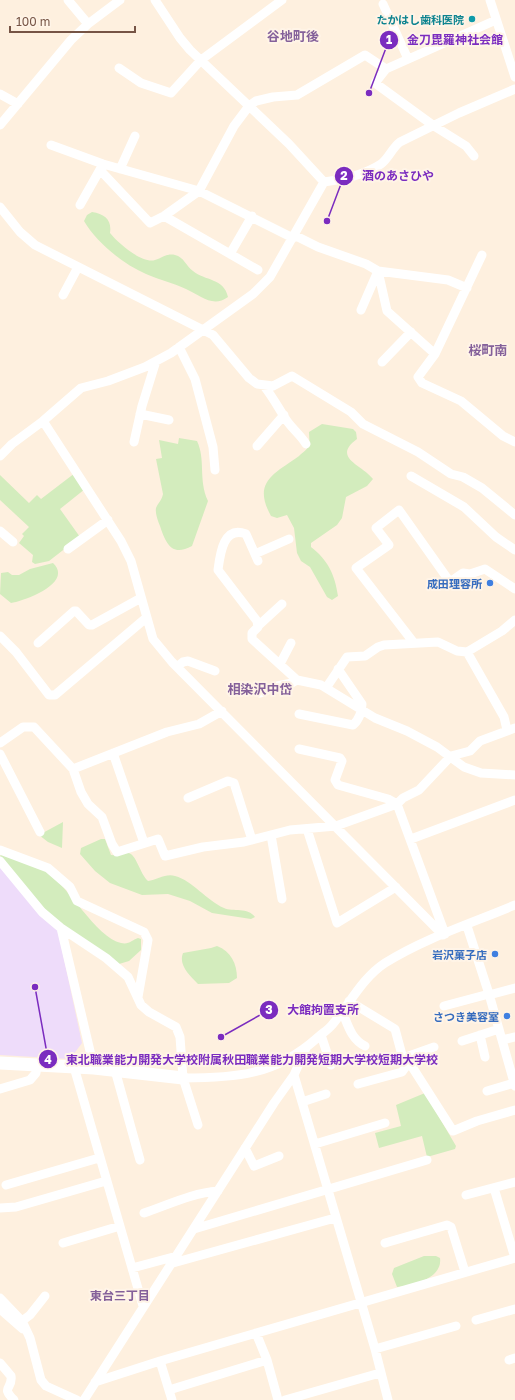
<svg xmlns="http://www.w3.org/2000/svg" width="515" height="1400" viewBox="0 0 515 1400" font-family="'Golos Text','Noto Sans JP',sans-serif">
<rect width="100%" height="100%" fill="#fef0df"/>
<path fill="#eedcfa" d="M0,867L58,931L82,1043L70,1059L0,1055Z"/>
<path fill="#d3ecbd" d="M92,212C105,214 112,220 110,233C118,243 142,264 155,260C162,258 167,253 175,255C184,257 186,266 193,271C205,281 224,278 228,297C213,308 201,296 186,289C174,283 159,280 146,274C123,264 97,243 84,221L87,215Z
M322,424L353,429L356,432L357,439C331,458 363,465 373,479L367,486L346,497L342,518L337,525L311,543V547C328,560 335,575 338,596L332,600L327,597L310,567L301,561L297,553L294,528L287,515L277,518L271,516C252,482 274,474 299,456C302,453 308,449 309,445C310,441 309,436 309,432Z
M179,438L197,441C206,460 198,479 208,501L192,546C172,557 166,544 160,526C158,521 155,513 156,508C158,503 162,500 163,494L156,459L162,458L159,440L178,444Z
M75,473L85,489L60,509L80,537L49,561L35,564L32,562L33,555L19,543L24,536L22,534L29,527L0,500V475L29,503L37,495L41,499Z
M53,563C74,583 24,601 11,603L0,594L1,573L8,572L12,575H19L30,569Z
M63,822L62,848L48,842L39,835Z
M101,839H105L111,855C117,856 122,852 128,853C136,853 140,874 148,881C157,880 166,873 175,876C193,881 206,900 224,908C233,912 248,907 255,917L251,919L212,913L190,901L168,894L142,895L110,883L95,871L80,854L81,848Z
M1,853C15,858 32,862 44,870C68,884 96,938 121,943C129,945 132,940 138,938L141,939V950L129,961L119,964L49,916L0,858Z
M217,946C231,951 237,964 237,978L229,983L198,984C190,976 178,965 183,953L211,948Z
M425,1093L456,1146L455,1149L427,1157L422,1136L379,1148L375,1133L401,1126L396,1105Z
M424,1256H436L440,1258C443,1278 413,1286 397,1287L392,1274L394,1268Z"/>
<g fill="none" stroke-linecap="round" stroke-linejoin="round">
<path stroke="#fff" stroke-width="9" d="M68,0L88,24
M155,0L180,38L190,50L289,144L324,182
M490,0L515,77
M383,4L408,59
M119,68L141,83L171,93L201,60L282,0
M386,69L375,83L434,126L466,146L474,156
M0,94L18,104
M0,125L71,40L88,24L120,0
M51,145L103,164L199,191L293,238
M120,169L135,136
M100,170L150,223L164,216L199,191L234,126L249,106L256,101L273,97L297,95L365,55L386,69L496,20
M324,182C343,180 366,174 381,164C389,158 392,148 400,142L459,113L515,89
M80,205L102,166
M0,207L20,232L35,245L213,335L249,378L257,384L273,386L292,376L351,412L363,424L418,452L451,474L463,477L482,488L515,515
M164,216L258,270
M294,235L318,247L366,264L378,271L448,280L467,288
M230,254L252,216
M482,255L435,354L418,377L422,383L461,401L503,436L515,442
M378,271L387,311L435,354
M63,295L78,267
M361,310L378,271
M179,347L195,379L213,447L215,470
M382,362L411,332
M264,386C272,396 278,407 285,418C291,428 300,434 306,444
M140,414L169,420
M43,421L121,541L131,561L153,639L172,662L443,935
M134,442L142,406L156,361
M257,446L284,415
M0,456L12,444L43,421L81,388L108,381L145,367L171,353L253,294L270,277L324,182
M411,476L464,507L496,537L515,550
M0,531L13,542
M68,549L108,520
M255,554L289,539
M258,561L246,534C223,525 220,555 218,570L257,621L258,627L252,633V639L297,680L321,685L375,718L407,731L437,747L464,767L481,773L515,775
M258,626L282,604
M0,636L16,652L49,695H55L146,618
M38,643L74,611H76L89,625H92L141,598
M414,643L356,568L389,545L376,528L399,510L450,582L463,573L470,574L485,569L515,589
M467,652L504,717L507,730
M280,664L291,643
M177,667L183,662L188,661L215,671
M326,688L347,657L365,656L378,647L384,645L438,642L457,651L467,652L502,631L515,620
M260,693L277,686L292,683L297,680
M299,714L353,725C359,720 362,711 362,704L338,669
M0,743L23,727H34L73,769L81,792L88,804L102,817L112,844L117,852L158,839L165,856L203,847L244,842L290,830L336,826L397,804L403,798L419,790L451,756L470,751L480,741L515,728
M299,749L340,758L342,761L335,780L338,785L388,799L397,804L445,934
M113,753L144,843
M0,754L40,832
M73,769L167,732L199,724L222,711
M188,798L228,781L234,783L252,840
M307,829L337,923L396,887
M271,835L282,899
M411,839L515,800
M0,850L48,868L70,887L77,901L144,932L148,940L138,997
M0,861L42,912L61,928L106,958L128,977L141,1005L149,1012L176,1027L180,1037L183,1078L198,1125
M467,926L489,994L515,1086
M61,928L94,1068
M489,995L515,988
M349,1001L395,1029L402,1055L409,1062L453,1131L477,1121L515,1110
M444,1006L489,994
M342,1011C348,1025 351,1039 365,1046
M321,1035L331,1065
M480,1035L485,1057
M502,1040L515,1037
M462,1041L499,1029
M406,1057L434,1047
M74,1067L143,1306
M115,1070L140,1160
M294,1075L375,1349L388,1400
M183,1078C236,1078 275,1075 316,1039C321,1034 328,1030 332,1025C349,1005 362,978 385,963C425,938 472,923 515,905
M358,1084L402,1072L409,1062
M0,1089L30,1080L36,1073L37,1065
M487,1091L514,1083
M302,1102L326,1094
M315,1144L385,1123
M245,1148L254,1166L279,1156
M6,1185L99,1158
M494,1188L515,1258
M466,1195L515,1182
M0,1208L16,1207L106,1181
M144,1213C168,1205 192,1193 218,1191
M194,1229L427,1160
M63,1243L120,1226
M385,1243L447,1225L451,1227L465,1272
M173,1263L335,1218
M132,1268L177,1256
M0,1298L22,1321L30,1338L41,1380L46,1386L77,1400
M0,1309L23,1329
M476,1320L515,1309
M22,1321L30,1315L45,1296
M256,1333L267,1360L278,1400
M375,1349L456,1326
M509,1360L515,1358
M160,1361L172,1400
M0,1363L11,1376C13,1390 0,1386 14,1400
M95,1382L160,1361L515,1258
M169,1390L267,1360
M84,1400L274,1103L294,1075L306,1048
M285,1400L380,1373"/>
<path stroke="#fff" stroke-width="13" d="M0,1063L94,1068L183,1078"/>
</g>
<circle fill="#0f9aa8" stroke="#fff4e7" stroke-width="1.5" cx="472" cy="19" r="4"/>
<g fill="#3f7fe0" stroke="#fff4e7" stroke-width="1.5">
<circle cx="490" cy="583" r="4"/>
<circle cx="495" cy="954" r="4"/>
<circle cx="507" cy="1016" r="4"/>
</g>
<g text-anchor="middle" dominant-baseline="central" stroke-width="4" stroke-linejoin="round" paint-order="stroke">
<g font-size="11" font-weight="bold" fill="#0d838f" stroke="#fff4e7" text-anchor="end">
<text x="464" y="19">たかはし歯科医院</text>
</g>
<g font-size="11" font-weight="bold" fill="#366cbe" stroke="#fff4e7" text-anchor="end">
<text x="482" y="583">成田理容所</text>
<text x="487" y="954">岩沢菓子店</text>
<text x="499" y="1016">さつき美容室</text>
</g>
<g font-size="12" font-weight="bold" fill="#84609a" stroke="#fff4e7">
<text x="120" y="1295">東台三丁目</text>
</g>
<g font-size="13" font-weight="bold" fill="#84609a" stroke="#fff4e7">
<text x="293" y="36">谷地町後</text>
<text x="488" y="350">桜町南</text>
<text x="260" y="689">相染沢中岱</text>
</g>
</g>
<path fill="none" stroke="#7b2cbf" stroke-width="1.5" d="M369 93L389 40M327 221L344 176M221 1037L269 1010M35 987L48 1059"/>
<g fill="#7b2cbf" stroke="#fff4e7" stroke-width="1.5">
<circle cx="369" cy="93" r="4"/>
<circle cx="327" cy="221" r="4"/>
<circle cx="221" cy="1037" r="4"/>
<circle cx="35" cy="987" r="4"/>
<circle cx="389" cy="40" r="10"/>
<circle cx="344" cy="176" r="10"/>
<circle cx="269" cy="1010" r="10"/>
<circle cx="48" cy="1059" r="10"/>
</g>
<g font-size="12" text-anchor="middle" font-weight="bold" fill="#fff">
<text x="389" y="44">1</text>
<text x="344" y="180">2</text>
<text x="269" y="1014">3</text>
<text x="48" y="1064">4</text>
</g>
<g font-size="12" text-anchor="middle" font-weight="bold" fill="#7b2cbf" stroke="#fff4e7" stroke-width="4" stroke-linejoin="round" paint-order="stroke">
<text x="455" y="44">金刀毘羅神社会館</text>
<text x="398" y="180">酒のあさひや</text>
<text x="323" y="1014">大館拘置支所</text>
<text x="252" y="1064">東北職業能力開発大学校附属秋田職業能力開発短期大学校短期大学校</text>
</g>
<path d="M10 26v6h125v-6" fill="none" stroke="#765445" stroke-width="2"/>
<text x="16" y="26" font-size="12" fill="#765445" stroke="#fff4e7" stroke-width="3" paint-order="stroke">100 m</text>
</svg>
